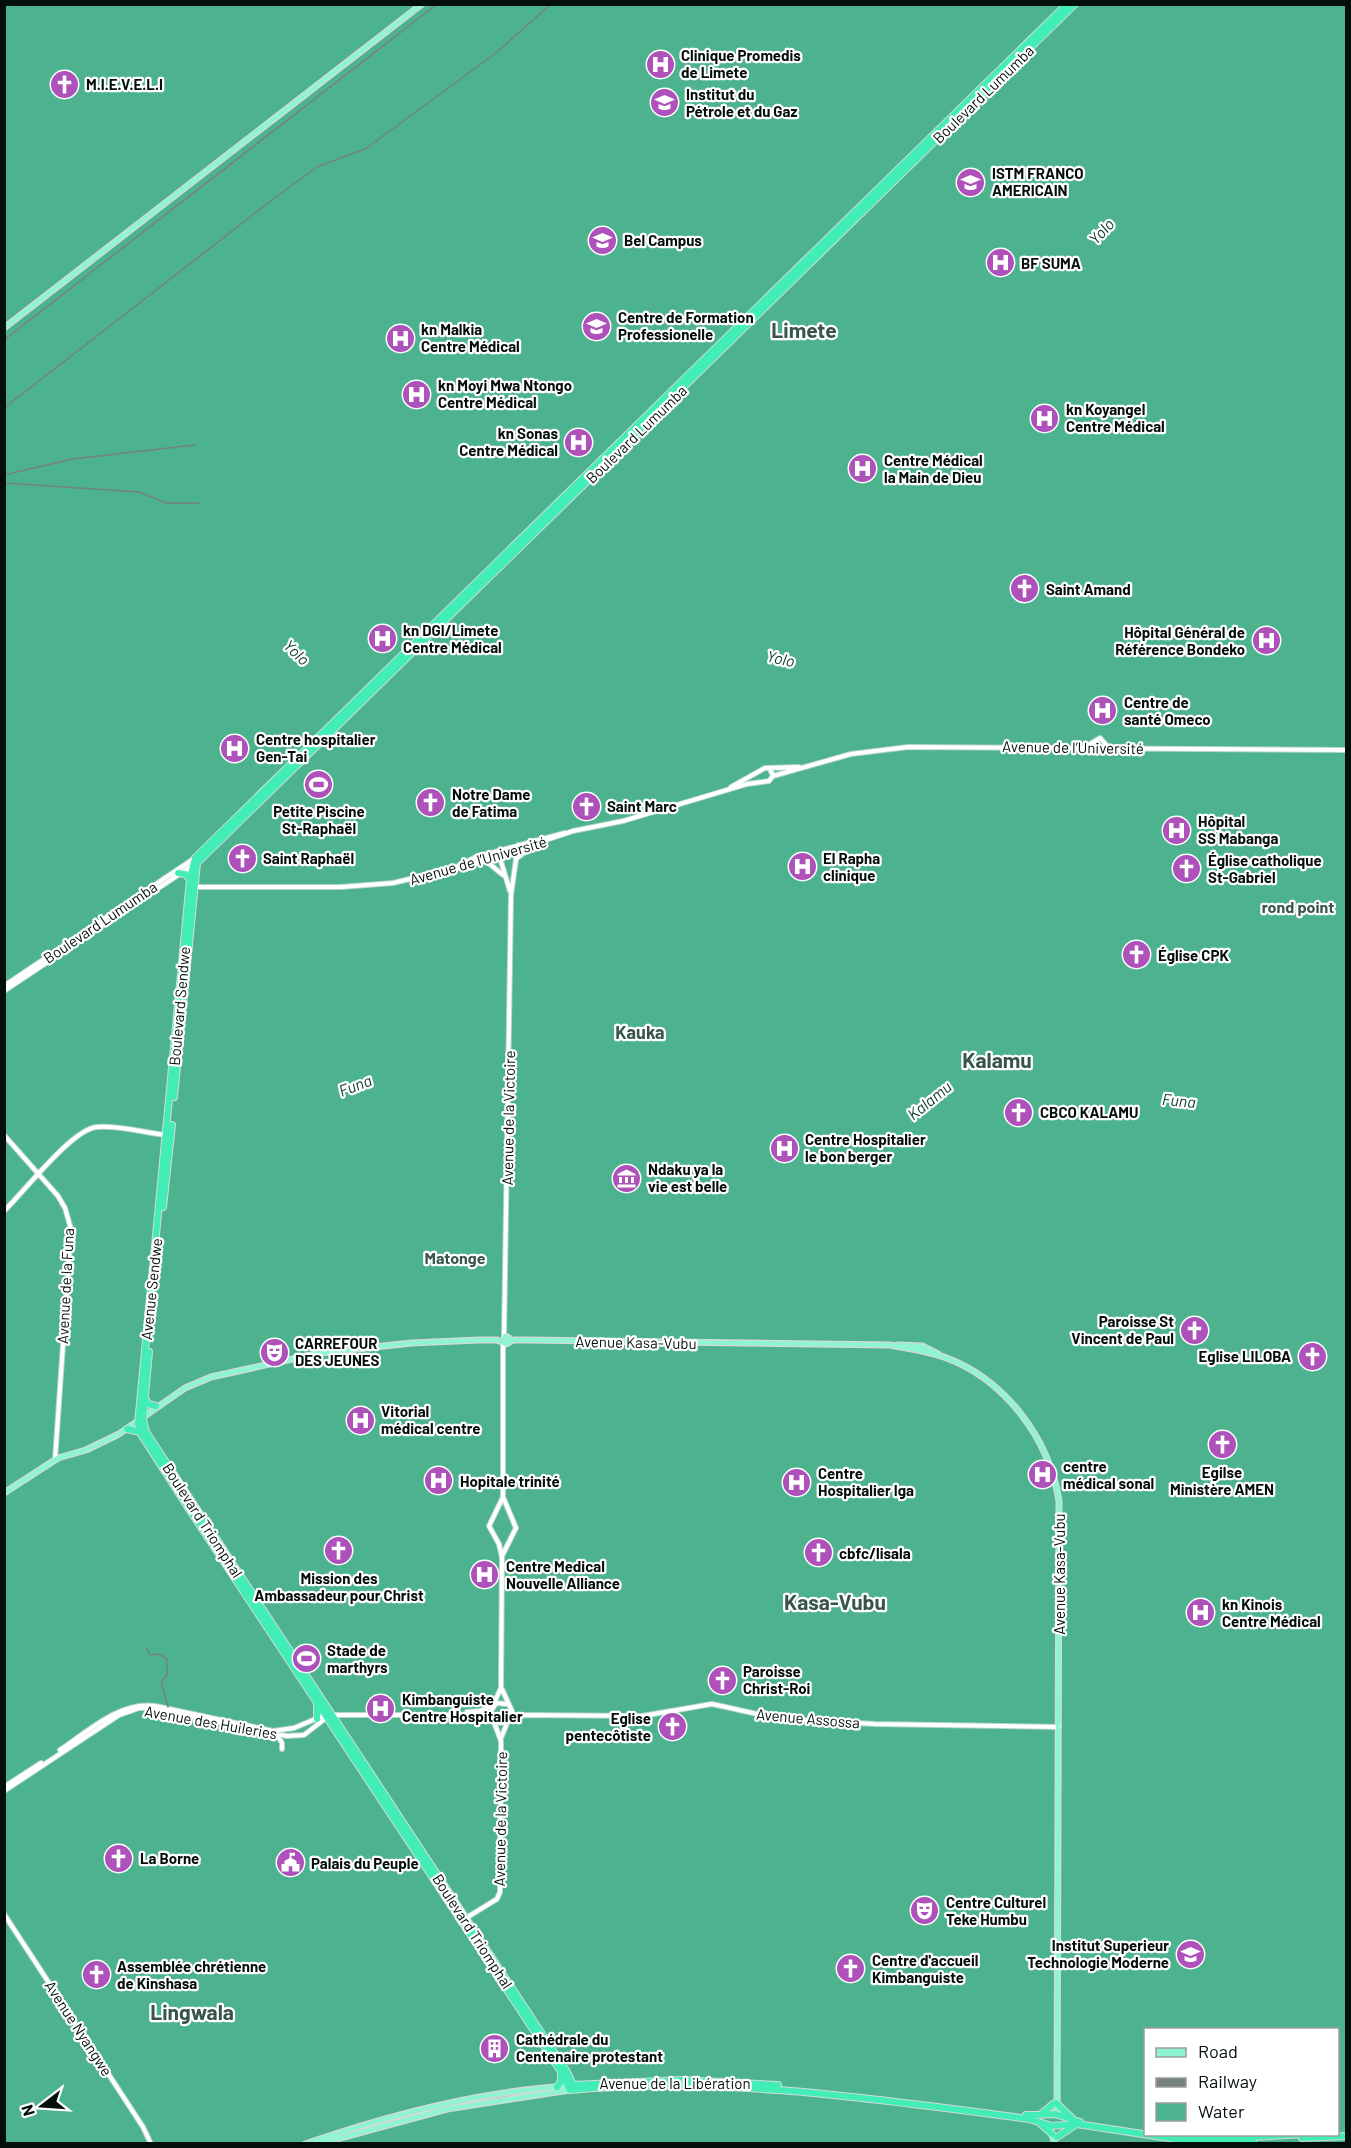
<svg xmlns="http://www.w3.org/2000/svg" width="1351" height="2148" viewBox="0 0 1351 2148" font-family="Barlow,sans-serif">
<rect width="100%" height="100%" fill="#f0fef8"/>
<path fill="#4cb38e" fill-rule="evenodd" d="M5,5H1346V2143L5,2144ZM1146,2030H1338V2134H1146Z"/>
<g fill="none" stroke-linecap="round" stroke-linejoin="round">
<defs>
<path id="secondary" d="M1085,747L1100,738L1109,748
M773,776L851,754L908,747L1346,750
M731,787L765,768L799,767
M499,855L510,891
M517,858L530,848
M486,861L503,875
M458,866L476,857L565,833
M193,887H341L393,883L477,863L573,831L623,821L747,784L769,781L773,776L770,769
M4,986L195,858
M4,991L193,865
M4,1135L58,1196L65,1208L71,1229L55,1460
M4,1211C25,1191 72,1129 97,1127C119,1125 145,1133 167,1135
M504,1337L511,895L518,845
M502,1556L516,1528L503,1497V1343
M494,1703L501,1688
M506,1704L496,1703L490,1713L494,1722L507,1723
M467,1712L480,1711L492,1706
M333,1715H470L483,1716L493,1721
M509,1720L523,1715L642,1716L712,1704L780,1719L875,1724L1059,1727
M277,1735L282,1743V1749
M501,1738L512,1711L501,1687L502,1557L499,1544L489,1526L503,1497
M60,1750C87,1732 120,1701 155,1706L273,1731L294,1728L325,1715
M4,1787L41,1763
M4,1791L119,1715L139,1708H152L287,1736L304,1735L326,1718
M4,1914L143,2127L151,2144
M466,1918L497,1899L500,1892L501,1741L494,1722"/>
<path id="primary" d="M4,328L422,4
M503,1342L505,1336L509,1338V1342
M898,1345L922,1346L938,1354
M4,1493L58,1458L86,1450L119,1434L185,1388L211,1377L320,1353L411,1343L479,1340H497L506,1344L513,1340H527L890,1345C908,1348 927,1351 944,1357C1005,1379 1049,1438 1059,1501L1057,2115
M1051,2132L1055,2144
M305,2144C389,2115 480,2091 569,2086
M318,2144L447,2109L570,2090"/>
<path id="highway" d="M1067,4L195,858L190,879L138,1424L141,1434L191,1512L560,2070L570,2090C724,2076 876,2099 1029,2119L1052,2126L1077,2124L1182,2140L1224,2144
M178,873L185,874L190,879
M174,1097L197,863L1075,4
M163,1207L172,1125
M149,1352L143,1419L146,1432L567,2072L575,2089
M145,1398L148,1404L156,1406
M127,1429L140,1432
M317,1719V1706
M572,2085L682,2080L778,2085
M557,2087L561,2081V2073
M1056,2103L1072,2118
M1026,2115L1055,2114L1080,2122
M1040,2115L1053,2104
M1040,2123L1052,2134
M1178,2136L1218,2139L1307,2134
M1057,2137L1074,2126
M1302,2138L1346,2136
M1226,2144L1253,2141"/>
</defs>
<use href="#secondary" stroke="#b3d5c6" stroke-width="6"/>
<use href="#primary" stroke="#d7d9d8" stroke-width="7"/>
<use href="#highway" stroke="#d7d9d8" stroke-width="8"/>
<use href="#secondary" stroke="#fff" stroke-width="4"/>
<use href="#primary" stroke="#8ef4d4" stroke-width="4.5"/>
<use href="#highway" stroke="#42edb7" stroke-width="6"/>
<path stroke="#76827d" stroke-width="1.5" d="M4,340L437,4
M4,408L272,200L317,167L365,149L496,53L551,4
M4,475L72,459L195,445
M4,483L139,492L166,503H199
M147,1648L150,1655L158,1654L167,1659V1675L161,1682L168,1707"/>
</g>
<defs>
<symbol id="hospital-disc" viewBox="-11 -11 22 22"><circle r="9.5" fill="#af51ba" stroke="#fff"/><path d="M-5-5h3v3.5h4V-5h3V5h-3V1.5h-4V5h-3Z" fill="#fff"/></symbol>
<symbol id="church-disc" viewBox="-11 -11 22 22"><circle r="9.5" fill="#af51ba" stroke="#fff"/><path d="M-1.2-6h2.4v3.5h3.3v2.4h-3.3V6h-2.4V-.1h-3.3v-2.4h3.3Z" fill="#fff"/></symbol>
<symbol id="university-disc" viewBox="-11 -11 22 22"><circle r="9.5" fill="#af51ba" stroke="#fff"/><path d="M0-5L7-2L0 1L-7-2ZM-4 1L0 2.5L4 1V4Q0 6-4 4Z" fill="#fff"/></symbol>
<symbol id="stadium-disc" viewBox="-11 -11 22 22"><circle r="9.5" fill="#af51ba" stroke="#fff"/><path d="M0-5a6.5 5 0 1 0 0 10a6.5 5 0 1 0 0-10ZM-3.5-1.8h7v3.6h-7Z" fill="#fff"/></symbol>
<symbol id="museum-disc" viewBox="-11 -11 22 22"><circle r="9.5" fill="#af51ba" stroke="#fff"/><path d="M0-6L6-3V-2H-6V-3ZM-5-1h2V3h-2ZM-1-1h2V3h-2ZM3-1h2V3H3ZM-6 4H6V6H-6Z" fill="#fff"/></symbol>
<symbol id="theatre-disc" viewBox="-11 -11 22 22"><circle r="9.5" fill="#af51ba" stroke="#fff"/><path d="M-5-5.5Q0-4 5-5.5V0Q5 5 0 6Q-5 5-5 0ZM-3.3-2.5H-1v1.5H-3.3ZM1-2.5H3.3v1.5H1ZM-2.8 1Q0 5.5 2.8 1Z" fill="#fff"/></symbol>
<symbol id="civic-disc" viewBox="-11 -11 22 22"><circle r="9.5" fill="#af51ba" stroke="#fff"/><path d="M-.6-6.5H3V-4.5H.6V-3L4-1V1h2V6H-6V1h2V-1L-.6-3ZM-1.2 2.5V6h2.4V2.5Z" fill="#fff"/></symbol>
<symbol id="building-disc" viewBox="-11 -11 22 22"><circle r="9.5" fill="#af51ba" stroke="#fff"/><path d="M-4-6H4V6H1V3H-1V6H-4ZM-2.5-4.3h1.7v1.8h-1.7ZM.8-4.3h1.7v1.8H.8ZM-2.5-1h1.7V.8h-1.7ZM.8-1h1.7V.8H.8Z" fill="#fff"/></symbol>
</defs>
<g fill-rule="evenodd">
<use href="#hospital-disc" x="644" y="48" width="33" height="33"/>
<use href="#church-disc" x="48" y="68" width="33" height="33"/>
<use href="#university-disc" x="648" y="86" width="33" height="33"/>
<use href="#university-disc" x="954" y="166" width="33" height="33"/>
<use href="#university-disc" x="586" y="224" width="33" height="33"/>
<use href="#hospital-disc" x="984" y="246" width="33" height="33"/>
<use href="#university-disc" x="580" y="310" width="33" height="33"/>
<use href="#hospital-disc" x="384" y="322" width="33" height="33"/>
<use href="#hospital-disc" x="400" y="378" width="33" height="33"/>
<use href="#hospital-disc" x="1028" y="402" width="33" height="33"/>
<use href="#hospital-disc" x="562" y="426" width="33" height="33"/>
<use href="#hospital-disc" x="846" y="452" width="33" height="33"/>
<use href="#church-disc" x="1008" y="572" width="33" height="33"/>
<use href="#hospital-disc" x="366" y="622" width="33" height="33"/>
<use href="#hospital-disc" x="1250" y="624" width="33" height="33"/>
<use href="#hospital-disc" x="1086" y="694" width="33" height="33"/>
<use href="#hospital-disc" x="218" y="732" width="33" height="33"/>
<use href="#stadium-disc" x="302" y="768" width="33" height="33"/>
<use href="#church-disc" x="414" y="786" width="33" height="33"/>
<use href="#church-disc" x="570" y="790" width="33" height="33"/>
<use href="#hospital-disc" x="1160" y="814" width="33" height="33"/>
<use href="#church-disc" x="226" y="842" width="33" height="33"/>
<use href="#hospital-disc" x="786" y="850" width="33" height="33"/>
<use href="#church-disc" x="1170" y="852" width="33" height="33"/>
<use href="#church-disc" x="1120" y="938" width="33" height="33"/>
<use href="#church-disc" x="1002" y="1096" width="33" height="33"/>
<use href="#hospital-disc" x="768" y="1132" width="33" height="33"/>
<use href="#museum-disc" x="610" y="1162" width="33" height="33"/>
<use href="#church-disc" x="1178" y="1314" width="33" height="33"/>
<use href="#theatre-disc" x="258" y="1336" width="33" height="33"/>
<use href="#church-disc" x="1296" y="1340" width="33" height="33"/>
<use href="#hospital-disc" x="344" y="1404" width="33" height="33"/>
<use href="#church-disc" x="1206" y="1428" width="33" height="33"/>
<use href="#hospital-disc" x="1026" y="1458" width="33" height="33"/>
<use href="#hospital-disc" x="422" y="1464" width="33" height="33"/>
<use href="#hospital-disc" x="780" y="1466" width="33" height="33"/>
<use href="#church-disc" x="322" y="1534" width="33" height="33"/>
<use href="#church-disc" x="802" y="1536" width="33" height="33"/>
<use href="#hospital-disc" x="468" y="1558" width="33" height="33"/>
<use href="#hospital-disc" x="1184" y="1596" width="33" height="33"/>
<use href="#stadium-disc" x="290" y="1642" width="33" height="33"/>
<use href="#church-disc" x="706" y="1664" width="33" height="33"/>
<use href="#hospital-disc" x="364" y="1692" width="33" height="33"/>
<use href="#church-disc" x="656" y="1710" width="33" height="33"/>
<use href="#church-disc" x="102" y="1842" width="33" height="33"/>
<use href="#civic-disc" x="274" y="1846" width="33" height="33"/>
<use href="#theatre-disc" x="908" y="1894" width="33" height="33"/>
<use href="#university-disc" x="1174" y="1938" width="33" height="33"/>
<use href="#church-disc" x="834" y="1952" width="33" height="33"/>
<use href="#church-disc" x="80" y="1958" width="33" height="33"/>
<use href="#building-disc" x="478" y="2032" width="33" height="33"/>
</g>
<g text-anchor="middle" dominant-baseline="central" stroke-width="4.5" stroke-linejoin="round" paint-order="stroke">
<g font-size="15" font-weight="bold" fill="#040f0a" stroke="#fff" text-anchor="start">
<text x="681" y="55">Clinique Promedis<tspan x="681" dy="17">de Limete</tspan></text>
<text x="86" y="84">M.I.E.V.E.L.I</text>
<text x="686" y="94">Institut du<tspan x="686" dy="17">Pétrole et du Gaz</tspan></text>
<text x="992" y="173">ISTM FRANCO<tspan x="992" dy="17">AMERICAIN</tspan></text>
<text x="624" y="240">Bel Campus</text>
<text x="1021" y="263">BF SUMA</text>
<text x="618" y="317">Centre de Formation<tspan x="618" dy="17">Professionelle</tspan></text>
<text x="421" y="329">kn Malkia<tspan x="421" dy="17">Centre Médical</tspan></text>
<text x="438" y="385">kn Moyi Mwa Ntongo<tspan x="438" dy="17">Centre Médical</tspan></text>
<text x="1066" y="409">kn Koyangel<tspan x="1066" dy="17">Centre Médical</tspan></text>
<text x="558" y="433" text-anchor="end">kn Sonas<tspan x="558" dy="17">Centre Médical</tspan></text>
<text x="884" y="460">Centre Médical<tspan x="884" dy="17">la Main de Dieu</tspan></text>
<text x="1046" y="589">Saint Amand</text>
<text x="403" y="630">kn DGI/Limete<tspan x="403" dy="17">Centre Médical</tspan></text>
<text x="1245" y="632" text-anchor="end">Hôpital Général de<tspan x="1245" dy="17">Référence Bondeko</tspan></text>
<text x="1124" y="702">Centre de<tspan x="1124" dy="17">santé Omeco</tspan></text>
<text x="256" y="739">Centre hospitalier<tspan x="256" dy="17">Gen-Tai</tspan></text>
<text x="452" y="794">Notre Dame<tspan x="452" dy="17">de Fatima</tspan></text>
<text x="607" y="806">Saint Marc</text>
<text x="319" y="811" text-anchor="middle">Petite Piscine<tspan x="319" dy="17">St-Raphaël</tspan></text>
<text x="1198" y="821">Hôpital<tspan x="1198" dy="17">SS Mabanga</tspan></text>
<text x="263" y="858">Saint Raphaël</text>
<text x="823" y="858">El Rapha<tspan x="823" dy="17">clinique</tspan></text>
<text x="1208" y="860">Église catholique<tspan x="1208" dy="17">St-Gabriel</tspan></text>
<text x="1158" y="955">Église CPK</text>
<text x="1040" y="1112">CBCO KALAMU</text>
<text x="805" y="1139">Centre Hospitalier<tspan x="805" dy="17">le bon berger</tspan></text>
<text x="648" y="1169">Ndaku ya la<tspan x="648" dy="17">vie est belle</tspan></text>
<text x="1174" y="1321" text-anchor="end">Paroisse St<tspan x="1174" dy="17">Vincent de Paul</tspan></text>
<text x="295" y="1343">CARREFOUR<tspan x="295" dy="17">DES JEUNES</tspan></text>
<text x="1291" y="1356" text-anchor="end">Eglise LILOBA</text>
<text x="381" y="1411">Vitorial<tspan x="381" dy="17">médical centre</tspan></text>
<text x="1063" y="1466">centre<tspan x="1063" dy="17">médical sonal</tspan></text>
<text x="1222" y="1472" text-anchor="middle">Egilse<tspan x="1222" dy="17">Ministère AMEN</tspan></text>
<text x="818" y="1473">Centre<tspan x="818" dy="17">Hospitalier Iga</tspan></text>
<text x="460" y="1481">Hopitale trinité</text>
<text x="839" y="1553">cbfc/lisala</text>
<text x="506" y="1566">Centre Medical<tspan x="506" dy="17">Nouvelle Alliance</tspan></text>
<text x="339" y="1578" text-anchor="middle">Mission des<tspan x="339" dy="17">Ambassadeur pour Christ</tspan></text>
<text x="1222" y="1604">kn Kinois<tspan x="1222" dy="17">Centre Médical</tspan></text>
<text x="327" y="1650">Stade de<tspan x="327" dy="17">marthyrs</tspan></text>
<text x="743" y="1671">Paroisse<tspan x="743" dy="17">Christ-Roi</tspan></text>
<text x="402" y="1699">Kimbanguiste<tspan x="402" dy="17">Centre Hospitalier</tspan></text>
<text x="651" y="1718" text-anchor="end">Eglise<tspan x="651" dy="17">pentecôtiste</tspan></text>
<text x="140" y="1858">La Borne</text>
<text x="311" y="1863">Palais du Peuple</text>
<text x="946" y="1902">Centre Culturel<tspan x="946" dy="17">Teke Humbu</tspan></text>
<text x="1169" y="1945" text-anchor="end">Institut Superieur<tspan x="1169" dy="17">Technologie Moderne</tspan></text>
<text x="872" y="1960">Centre d'accueil<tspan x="872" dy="17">Kimbanguiste</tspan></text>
<text x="117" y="1966">Assemblée chrétienne<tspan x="117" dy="17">de Kinshasa</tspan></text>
<text x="516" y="2039">Cathédrale du<tspan x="516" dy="17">Centenaire protestant</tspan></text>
</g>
<g font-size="15" fill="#040f0a" stroke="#fff">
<text transform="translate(983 94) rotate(-44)">Boulevard Lumumba</text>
<text transform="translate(636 434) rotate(-44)">Boulevard Lumumba</text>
<text transform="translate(1073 747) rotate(1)">Avenue de l’Université</text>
<text transform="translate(478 860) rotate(-16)">Avenue de l’Université</text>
<text transform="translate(100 922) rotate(-34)">Boulevard Lumumba</text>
<text transform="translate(179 1006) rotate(-85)">Boulevard Sendwe</text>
<text transform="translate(508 1118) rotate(-89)">Avenue de la Victoire</text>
<text transform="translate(65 1286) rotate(-87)">Avenue de la Funa</text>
<text transform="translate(151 1289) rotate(-84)">Avenue Sendwe</text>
<text transform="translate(636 1342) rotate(1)">Avenue Kasa-Vubu</text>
<text transform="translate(203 1520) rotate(57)">Boulevard Triomphal</text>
<text transform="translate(1059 1574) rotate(-90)">Avenue Kasa-Vubu</text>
<text transform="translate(808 1718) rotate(5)">Avenue Assossa</text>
<text transform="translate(211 1722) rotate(10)">Avenue des Huileries</text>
<text transform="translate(500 1819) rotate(-89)">Avenue de la Victoire</text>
<text transform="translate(473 1931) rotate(57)">Boulevard Triomphal</text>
<text transform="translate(79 2028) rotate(57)">Avenue Nyangwe</text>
<text x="675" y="2083">Avenue de la Libération</text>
</g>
<g font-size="16" font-style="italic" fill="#0a392a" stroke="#fff">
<text transform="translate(1101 231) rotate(-48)">Yolo</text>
<text transform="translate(297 652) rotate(43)">Yolo</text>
<text transform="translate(781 658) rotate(13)">Yolo</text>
<text transform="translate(355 1085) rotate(-21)">Funa</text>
<text transform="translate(929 1100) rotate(-39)">Kalamu</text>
<text transform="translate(1179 1100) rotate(6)">Funa</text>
</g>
<g font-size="16" font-weight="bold" fill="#375649" stroke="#fff">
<text x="1298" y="906">rond point</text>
<text x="455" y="1257">Matonge</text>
</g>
<g font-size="18" font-weight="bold" fill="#375649" stroke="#fff">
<text x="640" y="1032">Kauka</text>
</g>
<g font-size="21" font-weight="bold" fill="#375649" stroke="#fff">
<text x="804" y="329">Limete</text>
<text x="997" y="1059">Kalamu</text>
<text x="835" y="1601">Kasa-Vubu</text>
<text x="192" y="2011">Lingwala</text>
</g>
</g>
<rect width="1351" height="2148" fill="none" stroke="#040f0a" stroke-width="12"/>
<rect x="1144" y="2028" width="195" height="108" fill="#ffffff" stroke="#9b9f9d" stroke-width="1.5"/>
<rect x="1156" y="2048" width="30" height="9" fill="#8ef4d4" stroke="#9b9f9d" stroke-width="1.5"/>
<text x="1198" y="2058" font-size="18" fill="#040f0a">Road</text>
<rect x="1156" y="2078" width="30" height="9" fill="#76827d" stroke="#9b9f9d" stroke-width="1.5"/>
<text x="1198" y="2088" font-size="18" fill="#040f0a">Railway</text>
<rect x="1156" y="2103" width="30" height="18" fill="#4cb38e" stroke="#9b9f9d" stroke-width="1.5"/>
<text x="1198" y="2118" font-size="18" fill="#040f0a">Water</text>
<g transform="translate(42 2106) rotate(253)" stroke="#ffffff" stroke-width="4.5" paint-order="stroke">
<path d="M0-4.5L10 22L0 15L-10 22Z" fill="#040f0a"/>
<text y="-9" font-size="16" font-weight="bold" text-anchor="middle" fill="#040f0a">N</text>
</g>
</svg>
